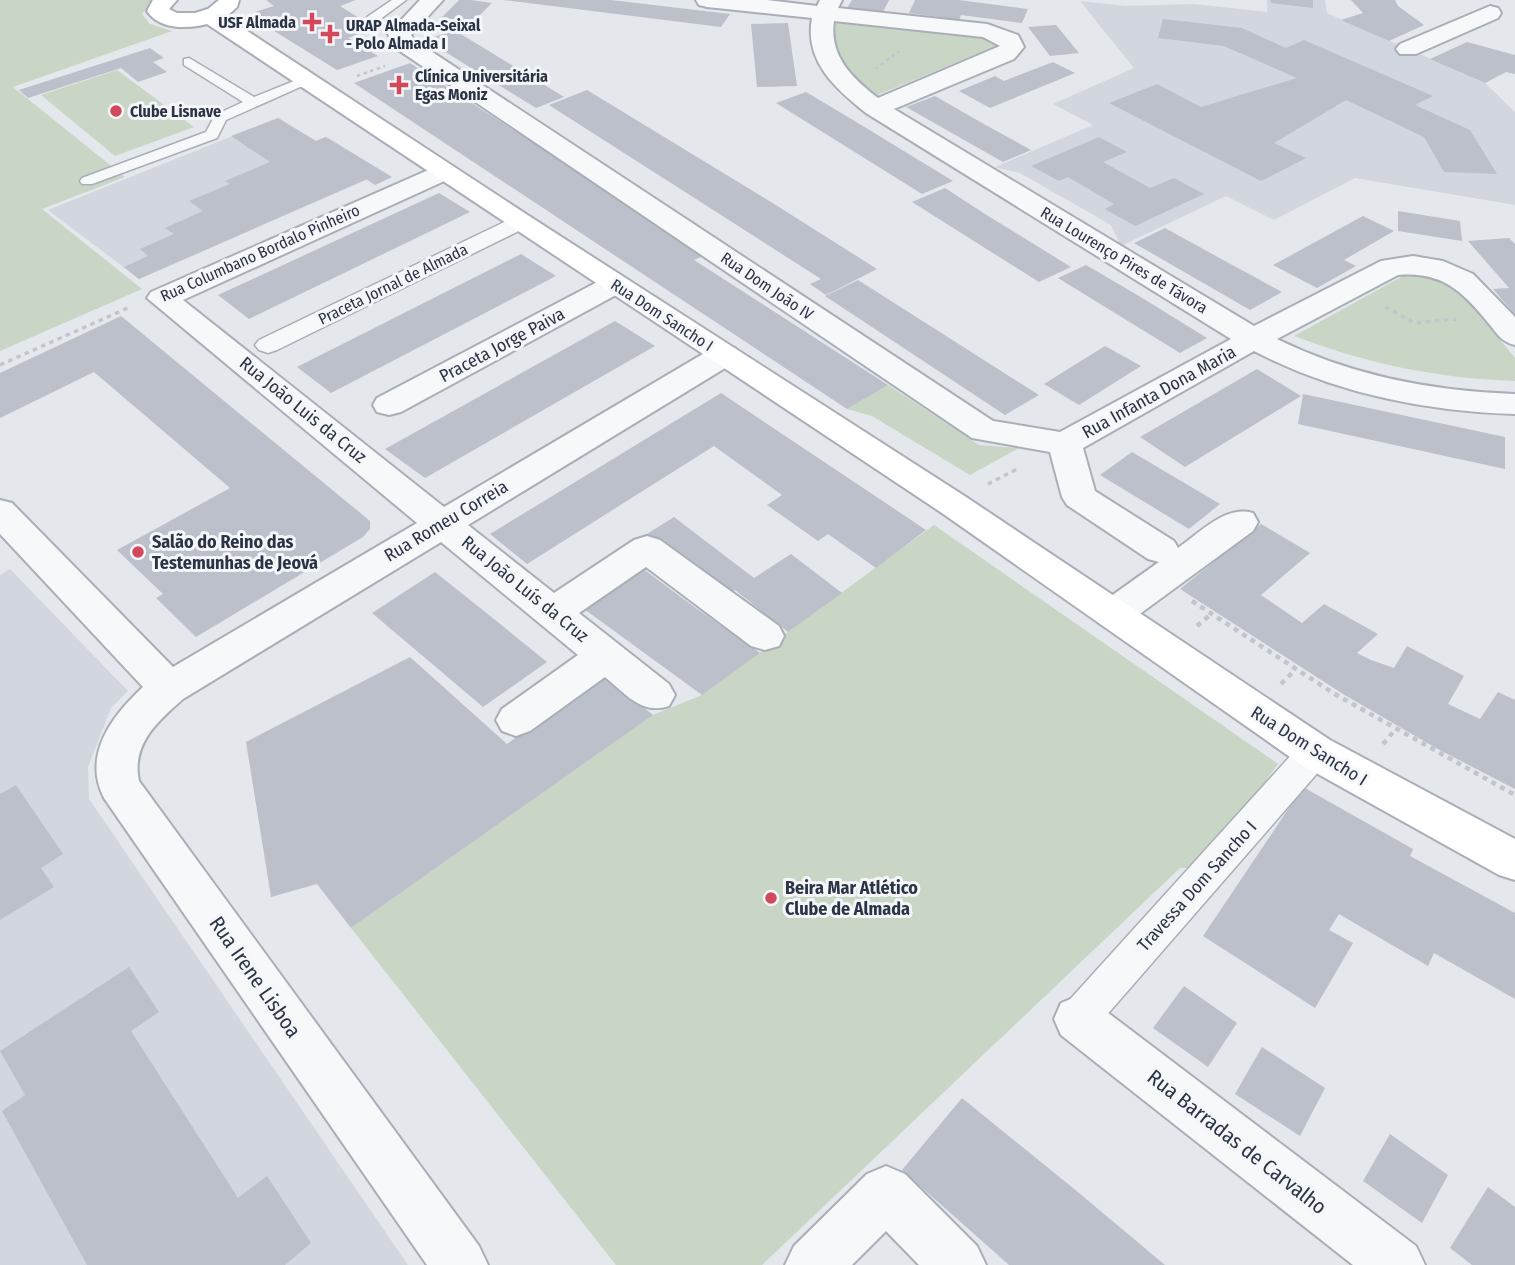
<svg xmlns="http://www.w3.org/2000/svg" width="1515" height="1265" viewBox="0 0 1515 1265" font-family="'Fira Sans Condensed',sans-serif">
<rect width="100%" height="100%" fill="#e4e7ec"/>
<path fill="#d2d6de" d="M1267,0H1325L1327,13L1485,83L1515,112V205L1355,178L1274,220L1226,196L1121,246L1111,225L1020,173L995,167L1093,125L1053,104L1134,68L1080,1L1125,6L1194,4L1267,12Z
M278,118L316,141L326,137L392,177L375,185L366,180L139,279L48,210Z
M10,569L128,691L111,708L88,767L89,799L408,1265H0V575Z"/>
<path fill="#c9d6c5" d="M0,0H153L142,14L150,24L172,31L13,87L125,177L42,209L142,289L0,351Z
M831,20L983,37L995,42L996,46L870,98L838,66Z
M117,70L194,127L115,156L41,95Z
M1418,273L1433,275L1458,289L1515,358V381C1436,378 1368,364 1294,336L1403,276Z
M888,385L979,445L1019,448L970,475L872,416L847,409Z
M934,525L1278,764L1202,868H1180L762,1265H616L351,928L653,715L702,695Z"/>
<path fill="#bbc0ca" d="M266,0H356L340,6L375,28L348,38L378,56L337,70L266,26L273,23L255,12L274,6Z
M459,0H471L492,3L471,24L439,20Z
M503,0H611L730,14L721,27Z
M852,0H889L883,12L847,8Z
M915,0H959L1028,9L1022,23L961,15L959,20L909,13Z
M1271,0H1313V8L1271,3Z
M1351,0H1395L1398,6L1424,25L1389,41L1341,20L1363,13Z
M1163,19L1242,28L1286,48L1304,40L1433,96L1415,105L1470,130L1497,174L1444,172L1424,137L1346,100L1274,143L1306,158L1261,181L1109,103L1157,84L1201,107L1297,78L1224,46L1158,38Z
M788,23L797,86L757,87L751,24Z
M1056,25L1079,53L1050,56L1028,27Z
M454,30L492,53L564,97L536,108L426,40Z
M1467,42L1515,55V74L1506,72L1485,83L1430,59Z
M150,48L164,58L153,62L167,72L138,82L121,68L28,98L19,90Z
M1053,62L1075,73L990,108L959,91L995,76L1004,81Z
M410,63L706,255L694,260L888,385L847,409L354,83Z
M587,90L771,202L877,269L826,295L810,284L821,279L549,105Z
M806,92L853,120L953,181L922,194L776,103Z
M935,96L982,123L1031,150L1003,162L906,107Z
M278,118L316,141L326,137L392,177L375,185L367,179L139,279L124,267L148,256L140,249L174,234L165,228L203,211L189,201L230,184L225,181L270,162L231,136Z
M1099,137L1127,152L1103,162L1150,188L1174,178L1204,194L1135,226L1105,209L1114,204L1068,177L1059,181L1031,166Z
M945,188L985,214L1071,267L1039,282L912,202Z
M439,193L470,212L249,319L218,295Z
M1398,211L1460,221L1462,241L1398,231Z
M1363,216L1394,231L1344,260L1356,266L1317,288L1273,265Z
M1165,228L1214,255L1282,292L1250,310L1134,243Z
M1509,238L1515,244V315L1493,289L1509,288L1468,241Z
M521,254L556,276L331,393L297,367Z
M1086,265L1139,296L1207,338L1180,353L1058,278Z
M858,280L921,320L1039,395L1005,415L825,296Z
M121,316L370,521V529L363,537L196,637L156,598L163,594L117,550L230,488L94,372L0,418V373Z
M615,321L655,346L425,478L385,449Z
M1105,346L1141,366L1079,405L1044,384Z
M1257,369L1301,396L1185,467L1140,437Z
M721,393L926,530L876,568L828,534L818,541L767,505L782,495L714,446L527,564L490,534Z
M1303,394L1505,437V469L1298,424Z
M1132,452L1220,504L1189,529L1100,475Z
M674,517L754,578L791,554L842,593L788,632L735,590L721,600L642,537Z
M1261,524L1310,553L1261,595L1302,623L1324,604L1378,634L1357,653L1371,660L1394,668L1407,646L1464,676L1448,704L1480,719L1498,692L1515,700V789L1436,748L1343,694L1180,589Z
M642,568L693,606L760,653L702,695L584,609Z
M435,572L489,615L547,662L483,707L372,613Z
M410,657L507,744L603,675L653,715L351,928L317,884L271,897L246,742Z
M16,785L63,854L41,868L54,887L0,920V794Z
M1303,787L1413,849L1410,856L1515,913V999L1434,953L1428,966L1339,914L1329,930L1353,943L1315,1008L1203,936Z
M129,967L159,1012L131,1031L238,1198L267,1176L311,1243L285,1265H87L2,1111L25,1095L0,1051Z
M1184,986L1237,1023L1208,1067L1153,1028Z
M1262,1047L1325,1088L1300,1136L1235,1094Z
M962,1098L1073,1188L1165,1265H1009L902,1170Z
M1390,1134L1448,1175L1422,1223L1363,1181Z
M1488,1187L1515,1207V1265H1472L1450,1248Z"/>
<g fill="none" stroke-linecap="round" stroke-linejoin="round">
<defs>
<path id="service" d="M392,0H406L375,23H367V17Z
M189,58L254,97L304,77H314L316,80L226,120L217,138L92,184H82L80,181L82,178L206,132L215,115L243,102L184,65V59Z"/>
<path id="pedestrian" d="M519,215L527,217L530,222L527,227L277,350L268,353L259,350L255,345L259,340Z
M1315,738L1327,742L1332,752L1327,762L1092,1032L1078,1038L1064,1032L1058,1019L1064,1006L1303,742Z"/>
<path id="minor" d="M420,0H443L411,35L414,40L993,421L1060,432L1231,339L866,113C835,88 804,61 812,18L707,7L699,5L696,0H767L817,6L820,0H842L838,8L987,24L1018,35L1024,47L1014,59L894,109L1254,326L1381,261L1413,256L1443,261L1473,274L1515,317V345C1502,342 1498,335 1490,325C1463,292 1443,271 1398,275L1277,339C1352,376 1431,391 1515,394V414C1424,411 1335,393 1254,351L1083,448L1095,491L1174,541L1178,548C1200,533 1225,505 1253,513L1258,522L1253,531L1126,624L1113,628L1100,624L1094,614L1100,604L1159,562L1148,559L1067,505L1062,497L1050,452L972,438L397,49L388,34ZM834,21L983,37L1000,46L878,98C852,78 829,56 834,21Z
M1490,6L1498,8L1501,13L1498,18L1416,54H1400L1396,49L1400,44Z
M442,164L451,166L455,172L451,178L183,300L444,507L713,348L724,346L735,348L740,355L735,362L468,525L554,593L634,540L647,536L660,540L779,626L784,636L779,646L765,650L751,646L646,567L579,613L669,684L675,695L669,706C641,715 626,694 605,677L530,731L516,736L502,731L496,720L502,709L578,655L441,542L183,699C158,721 131,744 139,781L479,1246L488,1265H427L104,798C82,755 112,716 143,687L0,534V500L12,503L173,667L417,523L147,298L151,292Z
M615,275L625,278L630,284L625,290L401,412L389,415L377,412L373,405L377,398L605,278Z
M1078,996L1095,1003L1416,1246L1425,1265H1353L1061,1035L1054,1019L1061,1003Z
M886,1166L905,1174L977,1246L986,1265H919L886,1231L852,1265H785L794,1246L867,1174Z"/>
<path id="secondary" d="M153,0H177L169,9L177,13H195L208,9L219,0H239L237,7L226,17L529,216L966,497L1330,740L1515,839V880L1499,875L1300,764L942,513L207,24C187,29 160,30 147,11Z"/>
</defs>
<use href="#service" stroke="#a9aeb7" stroke-width="3"/>
<use href="#pedestrian" stroke="#a9aeb7" stroke-width="3"/>
<use href="#minor" stroke="#a9aeb7" stroke-width="4"/>
<use href="#secondary" stroke="#a9aeb7" stroke-width="4"/>
<path stroke="#c2c5cb" stroke-width="2.5" stroke-dasharray="3.5 3.5" stroke-linecap="butt" d="M875,69L899,51
M357,76L385,66"/>
<path stroke="#c2c5cb" stroke-width="3.5" stroke-dasharray="4.5 4.5" stroke-linecap="butt" d="M1385,307L1415,323L1456,319
M0,365L130,307
M988,484L1017,469"/>
<path stroke="#c2c5cb" stroke-width="4.5" stroke-dasharray="5 5" stroke-linecap="butt" d="M1192,601L1333,693L1515,795
M1197,626L1211,614
M1281,684L1295,670
M1383,744L1395,730"/>
<use href="#service" fill="#f7f8fa" fill-rule="evenodd"/>
<use href="#pedestrian" fill="#f7f8fa" fill-rule="evenodd"/>
<use href="#minor" fill="#f7f8fa" fill-rule="evenodd"/>
<use href="#secondary" fill="#fff" fill-rule="evenodd"/>
</g>
<g fill="#d1495b" stroke="#f4f6f9" stroke-width="2.5">
<path d="M308.5 11.5h7v7h7v7h-7v7h-7v-7h-7v-7h7z"/>
<path d="M326.5 23.5h7v7h7v7h-7v7h-7v-7h-7v-7h7z"/>
<path d="M395.5 74.5h7v7h7v7h-7v7h-7v-7h-7v-7h7z"/>
<circle cx="116" cy="111" r="7"/>
<circle cx="138" cy="552" r="7"/>
<circle cx="771" cy="898" r="7"/>
</g>
<g text-anchor="middle" dominant-baseline="central" stroke-width="6" stroke-linejoin="round" paint-order="stroke">
<g font-size="16" font-weight="bold" fill="#2b3445" stroke="#f4f6f9" text-anchor="start">
<text x="296" y="22" text-anchor="end">USF Almada</text>
<text x="346" y="25">URAP Almada-Seixal<tspan x="346" dy="18">- Polo Almada I</tspan></text>
<text x="415" y="76">Clínica Universitária<tspan x="415" dy="18">Egas Moniz</tspan></text>
<text x="130" y="111">Clube Lisnave</text>
</g>
<g font-size="16" fill="#2b3445" stroke="#f4f6f9">
<text transform="translate(260 253) rotate(-24)">Rua Columbano Bordalo Pinheiro</text>
<text transform="translate(1124 260) rotate(31)">Rua Lourenço Pires de Távora</text>
<text transform="translate(393 284) rotate(-26)">Praceta Jornal de Almada</text>
<text transform="translate(767 286) rotate(34)">Rua Dom João IV</text>
<text transform="translate(662 315) rotate(33)">Rua Dom Sancho I</text>
</g>
<g font-size="18" fill="#2b3445" stroke="#f4f6f9">
<text transform="translate(502 345) rotate(-28)">Praceta Jorge Paiva</text>
<text transform="translate(1159 392) rotate(-29)">Rua Infanta Dona Maria</text>
<text transform="translate(303 410) rotate(39)">Rua João Luis da Cruz</text>
<text transform="translate(446 521) rotate(-31)">Rua Romeu Correia</text>
<text transform="translate(525 589) rotate(39)">Rua João Luís da Cruz</text>
<text transform="translate(1309 746) rotate(32)">Rua Dom Sancho I</text>
<text transform="translate(1197 886) rotate(-48)">Travessa Dom Sancho I</text>
</g>
<g font-size="18" font-weight="bold" fill="#2b3445" stroke="#f4f6f9" text-anchor="start">
<text x="152" y="542">Salão do Reino das<tspan x="152" dy="21">Testemunhas de Jeová</tspan></text>
<text x="785" y="888">Beira Mar Atlético<tspan x="785" dy="21">Clube de Almada</tspan></text>
</g>
<g font-size="21" fill="#2b3445" stroke="#f4f6f9">
<text transform="translate(255 977) rotate(55)">Rua Irene Lisboa</text>
<text transform="translate(1237 1142) rotate(38)">Rua Barradas de Carvalho</text>
</g>
</g>
</svg>
